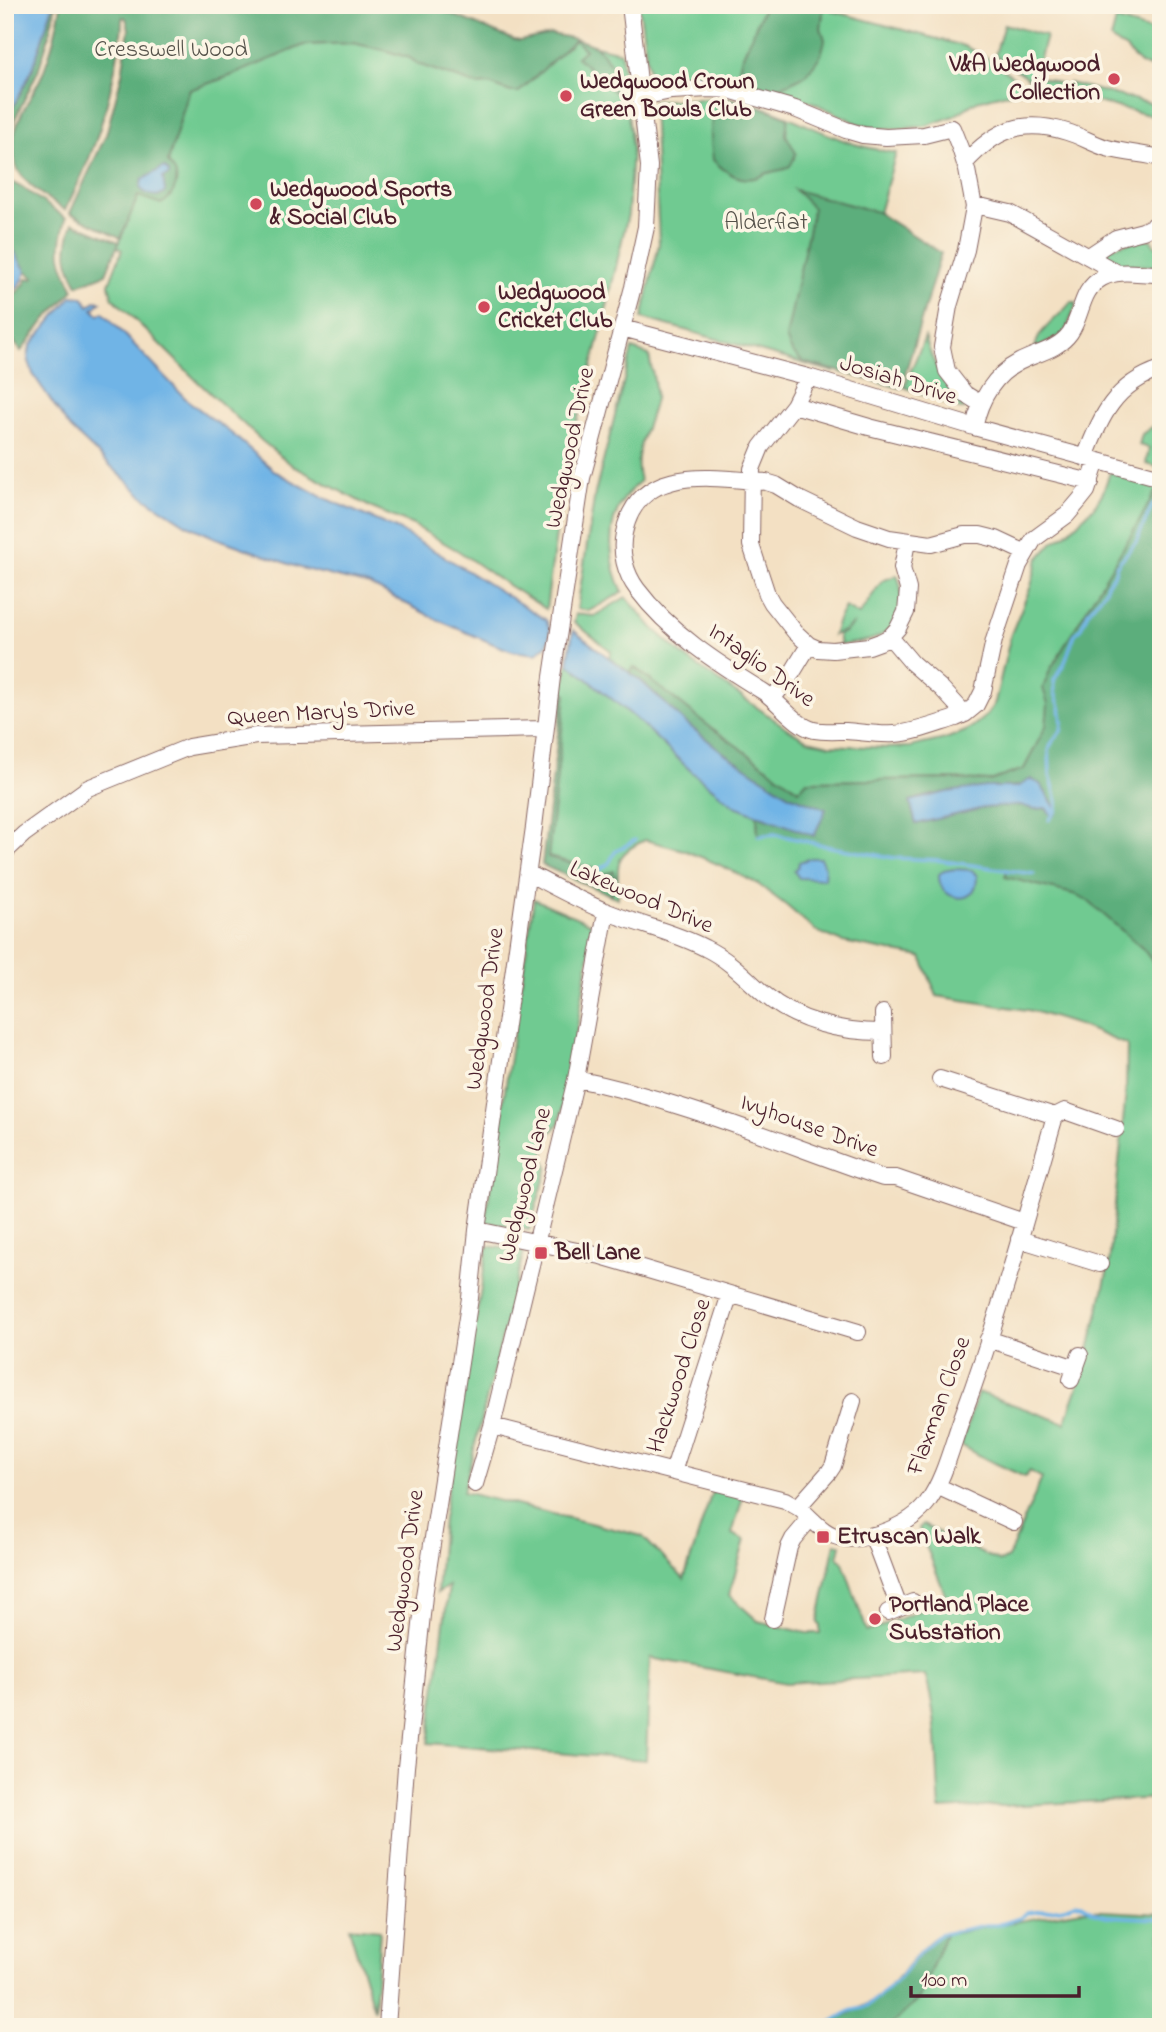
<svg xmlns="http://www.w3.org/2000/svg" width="1166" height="2032" viewBox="0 0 1166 2032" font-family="'Indie Flower',sans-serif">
<rect width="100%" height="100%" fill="#fcf5e5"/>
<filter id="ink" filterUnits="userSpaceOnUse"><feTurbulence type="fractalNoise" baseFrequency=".0143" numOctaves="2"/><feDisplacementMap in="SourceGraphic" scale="14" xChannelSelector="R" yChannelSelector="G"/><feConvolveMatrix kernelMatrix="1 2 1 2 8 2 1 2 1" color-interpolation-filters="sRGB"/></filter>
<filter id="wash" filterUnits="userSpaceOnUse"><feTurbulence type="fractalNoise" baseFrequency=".00686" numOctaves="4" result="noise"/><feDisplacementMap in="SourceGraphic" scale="28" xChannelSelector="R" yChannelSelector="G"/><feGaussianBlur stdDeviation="1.57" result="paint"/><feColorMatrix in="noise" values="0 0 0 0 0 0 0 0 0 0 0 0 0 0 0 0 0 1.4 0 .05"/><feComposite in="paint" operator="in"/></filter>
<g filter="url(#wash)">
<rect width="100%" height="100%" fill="#f3e0c3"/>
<path fill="#70ca91" stroke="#5d745e" stroke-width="2" d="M639,5H765L741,60L736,82L687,77L650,81Z
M824,5H833L832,11L964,46L983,55L1032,90L1003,94L977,101L954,116L926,126L898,129L873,128L857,123L812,102L772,91L806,75L825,40L821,28Z
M1116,20L1161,34V70L1140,64L1125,48L1118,45L1111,39Z
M1004,24L1046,36L1035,76L1062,84L1065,87L1063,91L1039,86L995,55Z
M575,40L585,50L578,57L605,56L596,46L621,52L632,149L628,214L603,324L572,441L556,534L546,609L500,580L460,552L413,525L372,508L293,466L262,441L197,381L112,297L109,284L122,250L117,247L138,196L168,162L189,90L230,76L304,45L353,43L384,50L410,58L418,64L477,85L489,84L511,92Z
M1069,83L1161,106V118L1065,94Z
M726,98C768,104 805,126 843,140C860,147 878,150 896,153L834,372L642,318L659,244L653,101Z
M1144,238L1151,240L1154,245L1161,248V267L1123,264L1104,253L1109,248Z
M1071,302H1077L1065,333L1035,350C1036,330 1059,318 1071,302Z
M925,337C933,364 944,387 967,403L964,409H960L904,387Z
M632,349L649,355C651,369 657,386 655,399C649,428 631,452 640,481C634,487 626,494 622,502C605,529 610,565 623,592L589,611L577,609L595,493Z
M1161,421V468L1146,464L1149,448L1139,445L1142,434Z
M1110,472L1161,485V1798L940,1809C936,1764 939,1719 925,1675L786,1683L650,1658L646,1760L428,1743L449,1586L437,1593L443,1519L488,1246L524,1251L463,1492L642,1536L684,1579L713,1489L743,1497L732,1534L745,1540L729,1595L758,1621L806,1633H820V1625L818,1623L835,1543L841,1545L838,1558L843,1562L867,1631L873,1630L947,1599L919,1528L923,1525L1000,1562L1008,1558L1042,1478L1030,1471L1025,1477L988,1460L961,1445L978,1392L1065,1423L1085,1367L1109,1265L1126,1091L1127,1045L1081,1026L1033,1011L937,996L921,957L843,942L816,931L787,906L758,884L720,865L684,850L645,840C611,856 619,864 618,898L610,895L616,886L596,876L593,868L548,857L566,693L563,692L568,663C590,681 613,698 635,718C674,753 708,794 757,815L758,836L774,834L836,848L895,858L937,860L1007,870L1045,730L1024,769L990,781L950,779L807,781L800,791L706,724L634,667L630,673L609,658L611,651L574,622L576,614L594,616L626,597L653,628L686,658L788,729L808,740L830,745L887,748L910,747L945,739L968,730L987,715L995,702L1011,634L1031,586L1038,559L1053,542L1065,535L1094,507L1103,492Z
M897,575C907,597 898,631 873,639C862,643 850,643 840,645L838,635L845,632L854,623L844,631L833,635L838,620L845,607L859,615L882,581Z
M534,899L594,925L568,1083L559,1124L550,1134L543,1156L548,1167L529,1230L485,1222Z
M1082,1910L1161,1914V2027H823C841,2015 863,2010 879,1996C898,1982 921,1943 940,1935C946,1933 955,1933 961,1932C974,1929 985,1925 998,1925Z
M349,1927L380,1930L374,2010Z"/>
<path fill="#5cae7b" stroke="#536653" stroke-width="2" fill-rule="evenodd" d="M53,5H56L47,43L38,71L9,131L5,164V123L33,68Z
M61,5H430L514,40L520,41L551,34L576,39L596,46L617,72L615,93L577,57L585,50L575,40L519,92H511L489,84L477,85L418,64L410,58L384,50L353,43L304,45L230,76L189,90L168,162C168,163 175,171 175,172C180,184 171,199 161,204L138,196L121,238L70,213L106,135L122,74L129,29L126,18L123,17L122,19C122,37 118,55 114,73C103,126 90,162 65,210C48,199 26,186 17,168C14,163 14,157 14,152C10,122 32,99 43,73C52,50 57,29 61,5Z
M765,5H824L821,28L825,40L821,55L806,75L772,91L752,85L736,83L741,60Z
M726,98L759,106L788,117L786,135L796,153C789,174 786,167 768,173C765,173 760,177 758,177C740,183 725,172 713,160C710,136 707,116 726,98Z
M5,175L7,180L23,188L66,218C57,251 59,259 74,290L46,319L21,351L14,342L5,348V306L26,282L27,278L32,279L34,277L26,271L5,235Z
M795,190L877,212L941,253L901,388L803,362L792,352L786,338L813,208Z
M73,223L119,242L106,274L78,285C65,261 64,250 73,223Z
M1155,492L1161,494V973L1143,949L1087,900L1077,895L1005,877L1007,870L937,860L895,858L836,848L774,834L758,836L757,815L780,823L825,809L789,795L724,753L687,724L640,680L630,673L634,667L706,724L799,790L807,781L950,779L990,781L1024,769L1046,726L1048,704L1043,688L1050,670L1140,520ZM1040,784L1057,810L1046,808L1033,809L1020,805L984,808L916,824L910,801C952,787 997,789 1040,784Z
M563,692L566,693L548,857L593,869L596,876L614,871L616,886L610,895L542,865Z
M939,1935H945L919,1999L889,2027H823C840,2016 860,2010 877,1998C901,1981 916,1954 939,1935Z"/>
<path fill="#70b4e6" stroke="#5d6a88" stroke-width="2" d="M5,5H53L33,68L5,123Z
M164,167L169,172V175L163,178L165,191L164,194C155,198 146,195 140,188L142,180Z
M5,235L26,271L23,280L5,302V281L8,284L12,283L14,276L10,272L5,273Z
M72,296L83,297L89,306L95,301L101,302L93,309L99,315L103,312L187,400L231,433L276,472L322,497L398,530L450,560L546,620L550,629L549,639L547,645L536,654L512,651L496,645L438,620L370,585L300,568L216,538L187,525L145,498L69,427L33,374L28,358L30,346Z
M573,630L609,658L640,680L687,724L724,753L789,795L826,809L814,836L735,806L692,772L635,718L568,663Z
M1031,779L1040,784L1057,810L1055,815L1052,816L1046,808L1033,809L1020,805L984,808L916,824L910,801L947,792L986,787H1017Z
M811,858H820L825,868L824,879L799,878L794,871L798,867L799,862Z
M954,869L972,870L977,876C978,909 937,901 939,874L944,871Z"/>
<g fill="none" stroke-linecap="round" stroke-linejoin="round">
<path stroke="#70b4e6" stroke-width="3.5" d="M1049,820L1057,810V801L1050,775L1049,751L1051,744L1061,731L1062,722L1060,707L1055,693L1054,680L1064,664L1075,634L1080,630L1088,612L1104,592L1108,582L1114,575L1117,565L1136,542L1152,506L1161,499
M758,836L774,834L836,848L895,858L937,860L1034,874
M595,873L609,863L615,852L635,840
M823,2027L850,2011L863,2008L878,1998L897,1980L922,1950L939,1935L985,1925H998L1020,1918L1027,1913L1065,1908L1075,1904L1081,1905L1095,1913L1106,1916L1161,1919"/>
</g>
</g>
<g filter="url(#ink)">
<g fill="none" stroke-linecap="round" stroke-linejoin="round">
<defs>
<path id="minor" d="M642,97L671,91L709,89L729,90L795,109L846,130L863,135L886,137L924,135L952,128L960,148L967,170L974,207L966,250L949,306L942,347L947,371L965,394L981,404
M965,163C995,130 1021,118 1067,132C1081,136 1093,144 1107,148C1125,153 1143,154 1161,158
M974,207H984L1010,213L1116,272
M1089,256L1116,238L1143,231L1161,222
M622,328L808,377L974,427L1161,478
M808,377L794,405L761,447L752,469L751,545L767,594L772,603L795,632L809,645L818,649L833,650L869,646L880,642L890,637L898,628L906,612L908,589L902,568L907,542
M794,405L869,427L1091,482
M974,427C980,400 994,375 1019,362C1036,353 1058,350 1070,333C1083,314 1080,290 1102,278C1120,268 1141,275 1161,274
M1085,458C1100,417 1115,384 1161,369
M1026,553L996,539L980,535H964L931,544L889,538L857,527L799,499L776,485L766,482C713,478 638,463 624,533C620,552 625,573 637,589C670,633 717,663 764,692C780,703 796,726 814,730C824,732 836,731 846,731C861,732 878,735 894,734C914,733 936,724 956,718L965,714L976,705L983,691L994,640L1019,565L1026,553L1034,539L1067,515L1079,501L1087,491L1097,461
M890,637L912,663L942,689L965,714
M773,698L792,673L809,645
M5,852L24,834L88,788L189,747L256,736L544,729
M528,873C553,886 578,900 605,911C638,925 673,931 705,948C728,959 745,977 764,994C796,1022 841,1032 883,1032
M883,1013L884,1057
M576,1079C682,1100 781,1143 883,1178H896L1024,1222
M940,1079L1055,1116L1065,1111L1116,1129
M477,1230L601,1256L858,1332
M1019,1239L1100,1264
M988,1339L1076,1368
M1071,1380L1080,1355
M492,1426L785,1500C789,1503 795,1505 799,1508C812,1518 823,1535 842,1538C868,1542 911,1525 927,1503C945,1478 952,1444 963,1415C999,1318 1026,1216 1055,1116
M673,1472L730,1294
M475,1484L492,1426L576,1079L606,912
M937,1486L1014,1522
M798,1507L829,1472L833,1466L853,1401
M872,1535L899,1607
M888,1612L913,1602
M773,1619L789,1547L793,1539L810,1519
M387,2027L406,1767L424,1596L470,1298L477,1230L534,827L552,677L582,478L633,287L646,227L649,166L630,5"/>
</defs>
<use href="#minor" stroke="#856360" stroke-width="18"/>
<use href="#minor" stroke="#fff" stroke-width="16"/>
</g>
</g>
<g fill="#d1495b" stroke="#fcf5e5" stroke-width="2.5">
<circle cx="1114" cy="79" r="7"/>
<circle cx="566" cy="96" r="7"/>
<circle cx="256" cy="204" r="7"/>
<circle cx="484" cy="307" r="7"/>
<rect x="534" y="1246" width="14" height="14" rx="3.5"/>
<rect x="816" y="1530" width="14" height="14" rx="3.5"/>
<circle cx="875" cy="1619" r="7"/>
</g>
<g text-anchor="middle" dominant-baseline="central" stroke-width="7" stroke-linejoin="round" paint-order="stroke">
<g font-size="24" fill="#55524a" stroke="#fcf5e5">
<text x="171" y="50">Cresswell Wood</text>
<text x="766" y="223">Alderflat</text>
</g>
<g font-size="24" font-weight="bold" fill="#4a1f2b" stroke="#fcf5e5" text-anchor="start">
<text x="1100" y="65" text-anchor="end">V&amp;A Wedgwood<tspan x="1100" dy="28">Collection</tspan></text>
<text x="580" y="82">Wedgwood Crown<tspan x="580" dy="28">Green Bowls Club</tspan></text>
<text x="270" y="190">Wedgwood Sports<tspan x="270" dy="28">&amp; Social Club</tspan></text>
<text x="498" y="293">Wedgwood<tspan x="498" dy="28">Cricket Club</tspan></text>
<text x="555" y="1253">Bell Lane</text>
<text x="837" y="1537">Etruscan Walk</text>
<text x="889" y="1605">Portland Place<tspan x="889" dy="28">Substation</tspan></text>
</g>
<g font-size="24" fill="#4a1f2b" stroke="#fcf5e5">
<text transform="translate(898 381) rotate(17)">Josiah Drive</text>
<text transform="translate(571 448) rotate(-78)">Wedgwood Drive</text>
<text transform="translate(761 666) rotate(36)">Intaglio Drive</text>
<text transform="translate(321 714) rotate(-3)">Queen Mary's Drive</text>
<text transform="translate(641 898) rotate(23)">Lakewood Drive</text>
<text transform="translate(486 1009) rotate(-82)">Wedgwood Drive</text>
<text transform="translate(809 1127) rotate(20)">Ivyhouse Drive</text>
<text transform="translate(526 1185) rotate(-76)">Wedgwood Lane</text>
<text transform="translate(680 1376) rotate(-72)">Hackwood Close</text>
<text transform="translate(940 1406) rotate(-70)">Flaxman Close</text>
<text transform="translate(406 1571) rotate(-82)">Wedgwood Drive</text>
</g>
</g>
<rect width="1166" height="2032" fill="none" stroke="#fcf5e5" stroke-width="28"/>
<path d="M911 1986v10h168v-10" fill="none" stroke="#4a1f2b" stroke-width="3.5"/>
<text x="921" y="1986" font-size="21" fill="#4a1f2b" stroke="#fcf5e5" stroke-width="5" paint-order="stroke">100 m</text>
</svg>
